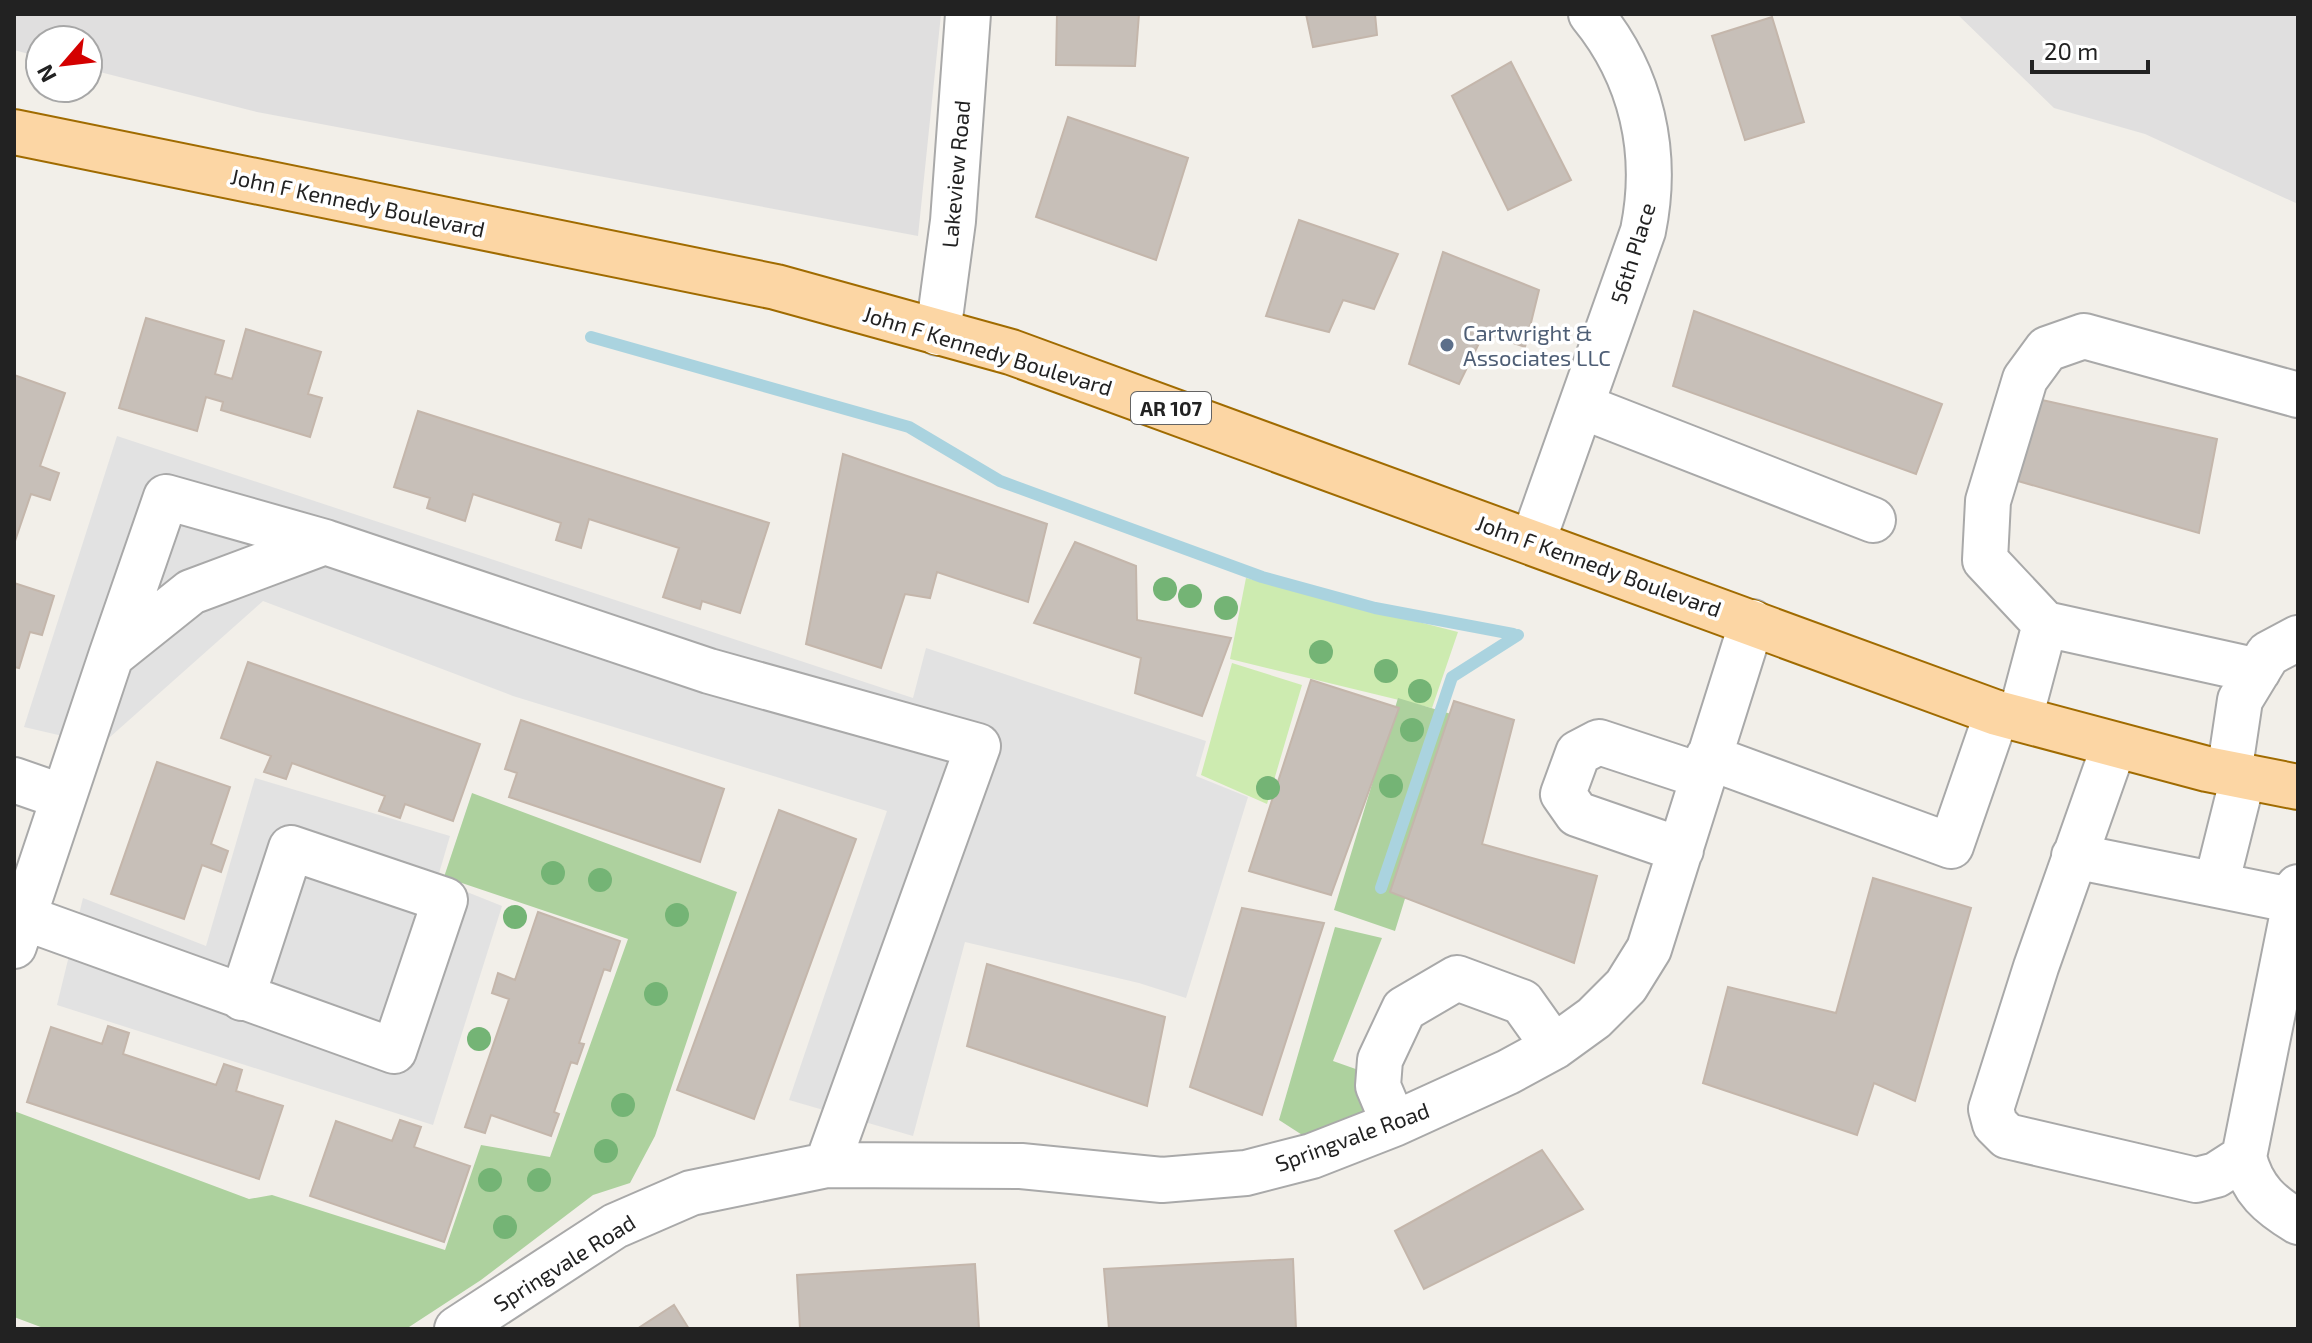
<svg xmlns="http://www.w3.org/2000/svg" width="2312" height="1343" viewBox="0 0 2312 1343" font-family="'Exo 2',sans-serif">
<rect width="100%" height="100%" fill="#f2efe9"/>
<path fill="#e0dfdf" d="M14,14H941L918,236L257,112L88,69V40H40V57L14,50Z
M1957,14H2298V204L2145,134L2054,108Z"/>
<path fill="#cdebb0" d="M1246,578L1458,632L1432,708L1230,659Z
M1232,663L1302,685L1267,804L1201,775Z"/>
<path fill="#add19e" d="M1398,698L1461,717L1395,931L1334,910Z
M472,793L737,892L655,1136L630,1183L593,1195L481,1280L406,1329H46L14,1317V1111L249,1199L272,1195L445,1250L481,1145L550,1157L628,939L444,877Z
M1335,927L1382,938L1333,1061L1367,1073L1368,1118L1310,1140L1279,1120Z"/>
<path fill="#e2e2e2" d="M117,436L913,698L926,648L1206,741L1196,776L1248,797L1186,998L1139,983L965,942L913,1136L789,1100L887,811L513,696L263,601L101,745L24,727Z
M255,778L450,836L437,880L502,906L433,1125L57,1005L83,898L206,946Z"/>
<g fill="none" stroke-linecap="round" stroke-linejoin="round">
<path stroke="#aad3df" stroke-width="12" d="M591,337L909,427L1000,481L1262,577L1375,608L1513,634
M1381,888L1452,677L1518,635"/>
</g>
<path fill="#c7bfb8" stroke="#c4b6ab" stroke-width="2" d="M1057,14H1139L1135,66L1056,65Z
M1306,14H1375L1377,35L1313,47Z
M1772,17L1804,122L1745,140L1712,36Z
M1511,62L1571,180L1508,210L1452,96Z
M1068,117L1188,158L1156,260L1036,217Z
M1299,220L1398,254L1374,309L1343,300L1329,332L1266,316Z
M1443,252L1539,290L1525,347L1484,333L1459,384L1409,364Z
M1694,311L1942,404L1916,474L1673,386Z
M146,318L224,341L215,374L232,379L246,329L321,352L308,394L322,398L310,437L221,410L223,402L206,397L197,431L119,408Z
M14,375L65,393L40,466L59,473L50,500L31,494L14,544Z
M2042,400L2217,439L2199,533L2018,481Z
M418,411L769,523L740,613L702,601L700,609L663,597L679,548L589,519L581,548L556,540L561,523L473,494L465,521L427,508L430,498L394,487Z
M843,454L1047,524L1028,602L937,572L930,598L905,594L881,668L806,644Z
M1075,542L1136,566L1137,620L1231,638L1202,716L1135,693L1141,658L1034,623Z
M14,583L54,596L42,635L30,632L19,668L14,667Z
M248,662L480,744L453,821L405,804L400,818L379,811L385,796L292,763L286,779L264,772L271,756L221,738Z
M1311,680L1399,708L1331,895L1249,871Z
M1454,701L1514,720L1482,844L1597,876L1574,963L1390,892Z
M521,720L724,789L700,862L509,797L517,773L505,769Z
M157,762L230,787L211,844L228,851L221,872L202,865L184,919L111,894Z
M779,810L856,839L754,1119L677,1090Z
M1873,878L1971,908L1915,1101L1874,1083L1857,1135L1703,1083L1728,987L1836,1013Z
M1242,908L1324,923L1262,1115L1190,1087Z
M538,912L620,941L610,971L604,969L579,1043L584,1044L577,1064L571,1062L554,1112L559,1114L551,1136L491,1115L485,1133L465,1127L509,999L492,993L498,973L515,980Z
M987,964L1165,1017L1147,1106L967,1046Z
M108,1026L129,1033L123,1054L216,1085L224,1064L242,1070L236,1091L283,1106L259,1179L27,1102L51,1027L102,1044Z
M400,1120L421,1127L414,1147L470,1166L444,1242L310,1196L336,1121L392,1141Z
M1542,1150L1583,1209L1424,1289L1395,1231Z
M1293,1259L1296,1329H1109L1104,1269Z
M975,1264L979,1329H800L797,1275Z
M674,1305L689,1329H637Z"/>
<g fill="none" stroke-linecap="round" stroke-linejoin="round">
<defs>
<path id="minor" d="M938,333L953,221L968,14
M1581,406L1873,520
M1533,541L1643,231C1659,153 1642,76 1591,14
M2045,624L2258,671
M111,656L166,497L325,542
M2020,718L2045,624L1985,560L1988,501L2025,379L2047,349L2084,336L2298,395
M2114,746L2036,967L1991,1109L1995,1124L2007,1136L2196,1180L2216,1175L2244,1157
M1708,757L1951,846L1997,713
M2229,774L2240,700L2268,654L2298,638
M14,780L63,797
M1681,850L1577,814L1563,794L1578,753L1599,742L1702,776
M2074,856L2295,901
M2216,885L2243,777
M2298,887L2244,1157C2252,1190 2270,1205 2298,1222
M14,914L394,1051L445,900L291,848L242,998
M14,946L111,656L191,592L325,542L709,671L978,746L827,1165
M1394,1124L1378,1086L1380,1060L1404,1009L1457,978L1522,1002L1554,1047
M457,1329L615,1226L691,1193L827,1165L1021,1166L1162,1180L1246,1173L1312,1156L1394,1124L1508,1072L1554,1047L1594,1018L1626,986L1649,949L1752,622"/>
<path id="major" d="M14,132L776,287L1011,352L1997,713L2207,769L2298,787"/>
</defs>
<use href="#minor" stroke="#a9a9a9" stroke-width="48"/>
<use href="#major" stroke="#a06b00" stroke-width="48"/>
<use href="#minor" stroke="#fff" stroke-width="44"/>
<use href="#major" stroke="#fcd6a4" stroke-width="44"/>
</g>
<g fill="#74b475">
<circle cx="1165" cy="589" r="12"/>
<circle cx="1190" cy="596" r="12"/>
<circle cx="1226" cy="608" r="12"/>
<circle cx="1321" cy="652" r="12"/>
<circle cx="1386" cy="671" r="12"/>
<circle cx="1420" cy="691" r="12"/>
<circle cx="1412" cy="730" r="12"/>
<circle cx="1391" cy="786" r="12"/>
<circle cx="1268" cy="788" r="12"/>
<circle cx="553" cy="873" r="12"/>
<circle cx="600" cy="880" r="12"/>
<circle cx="677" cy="915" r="12"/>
<circle cx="515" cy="917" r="12"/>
<circle cx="656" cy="994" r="12"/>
<circle cx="479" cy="1039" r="12"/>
<circle cx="623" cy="1105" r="12"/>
<circle cx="606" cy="1151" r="12"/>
<circle cx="490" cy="1180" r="12"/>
<circle cx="539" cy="1180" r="12"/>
<circle cx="505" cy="1227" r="12"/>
</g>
<circle fill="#5c6f8a" stroke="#fff" stroke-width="3" cx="1447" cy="345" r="8"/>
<g text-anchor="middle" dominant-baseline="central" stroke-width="7" stroke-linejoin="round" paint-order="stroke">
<rect fill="#fff" stroke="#646464" stroke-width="2" x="1131" y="392" width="80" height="32" rx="6"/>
<g font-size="20" font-weight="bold" fill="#222">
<text x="1171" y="408">AR 107</text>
</g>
<g font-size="22" fill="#222" stroke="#fff">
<text transform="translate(955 174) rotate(-85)">Lakeview Road</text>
<text transform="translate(358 202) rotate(12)">John F Kennedy Boulevard</text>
<text transform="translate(1632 253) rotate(-73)">56th Place</text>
<text transform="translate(988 350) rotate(17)">John F Kennedy Boulevard</text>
<text transform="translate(1599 565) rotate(20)">John F Kennedy Boulevard</text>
<text transform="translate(1352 1136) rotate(-20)">Springvale Road</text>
<text transform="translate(564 1262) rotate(-32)">Springvale Road</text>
</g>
<g font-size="22" fill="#4e5e75" stroke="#fff" text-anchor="start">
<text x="1463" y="332">Cartwright &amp;<tspan x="1463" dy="25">Associates LLC</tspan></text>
</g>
</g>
<rect width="2312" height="1343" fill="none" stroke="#222222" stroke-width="32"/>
<g transform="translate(64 64) rotate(242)"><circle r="38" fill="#ffffff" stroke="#a7a7a7" stroke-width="2"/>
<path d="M0-6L14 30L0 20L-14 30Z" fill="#d40000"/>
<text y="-12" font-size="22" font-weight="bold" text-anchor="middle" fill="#222222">N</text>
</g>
<path d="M2032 60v12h116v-12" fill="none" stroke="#222222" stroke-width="4"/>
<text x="2044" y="60" font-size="24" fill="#222222" stroke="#ffffff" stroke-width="6" paint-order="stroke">20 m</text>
</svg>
